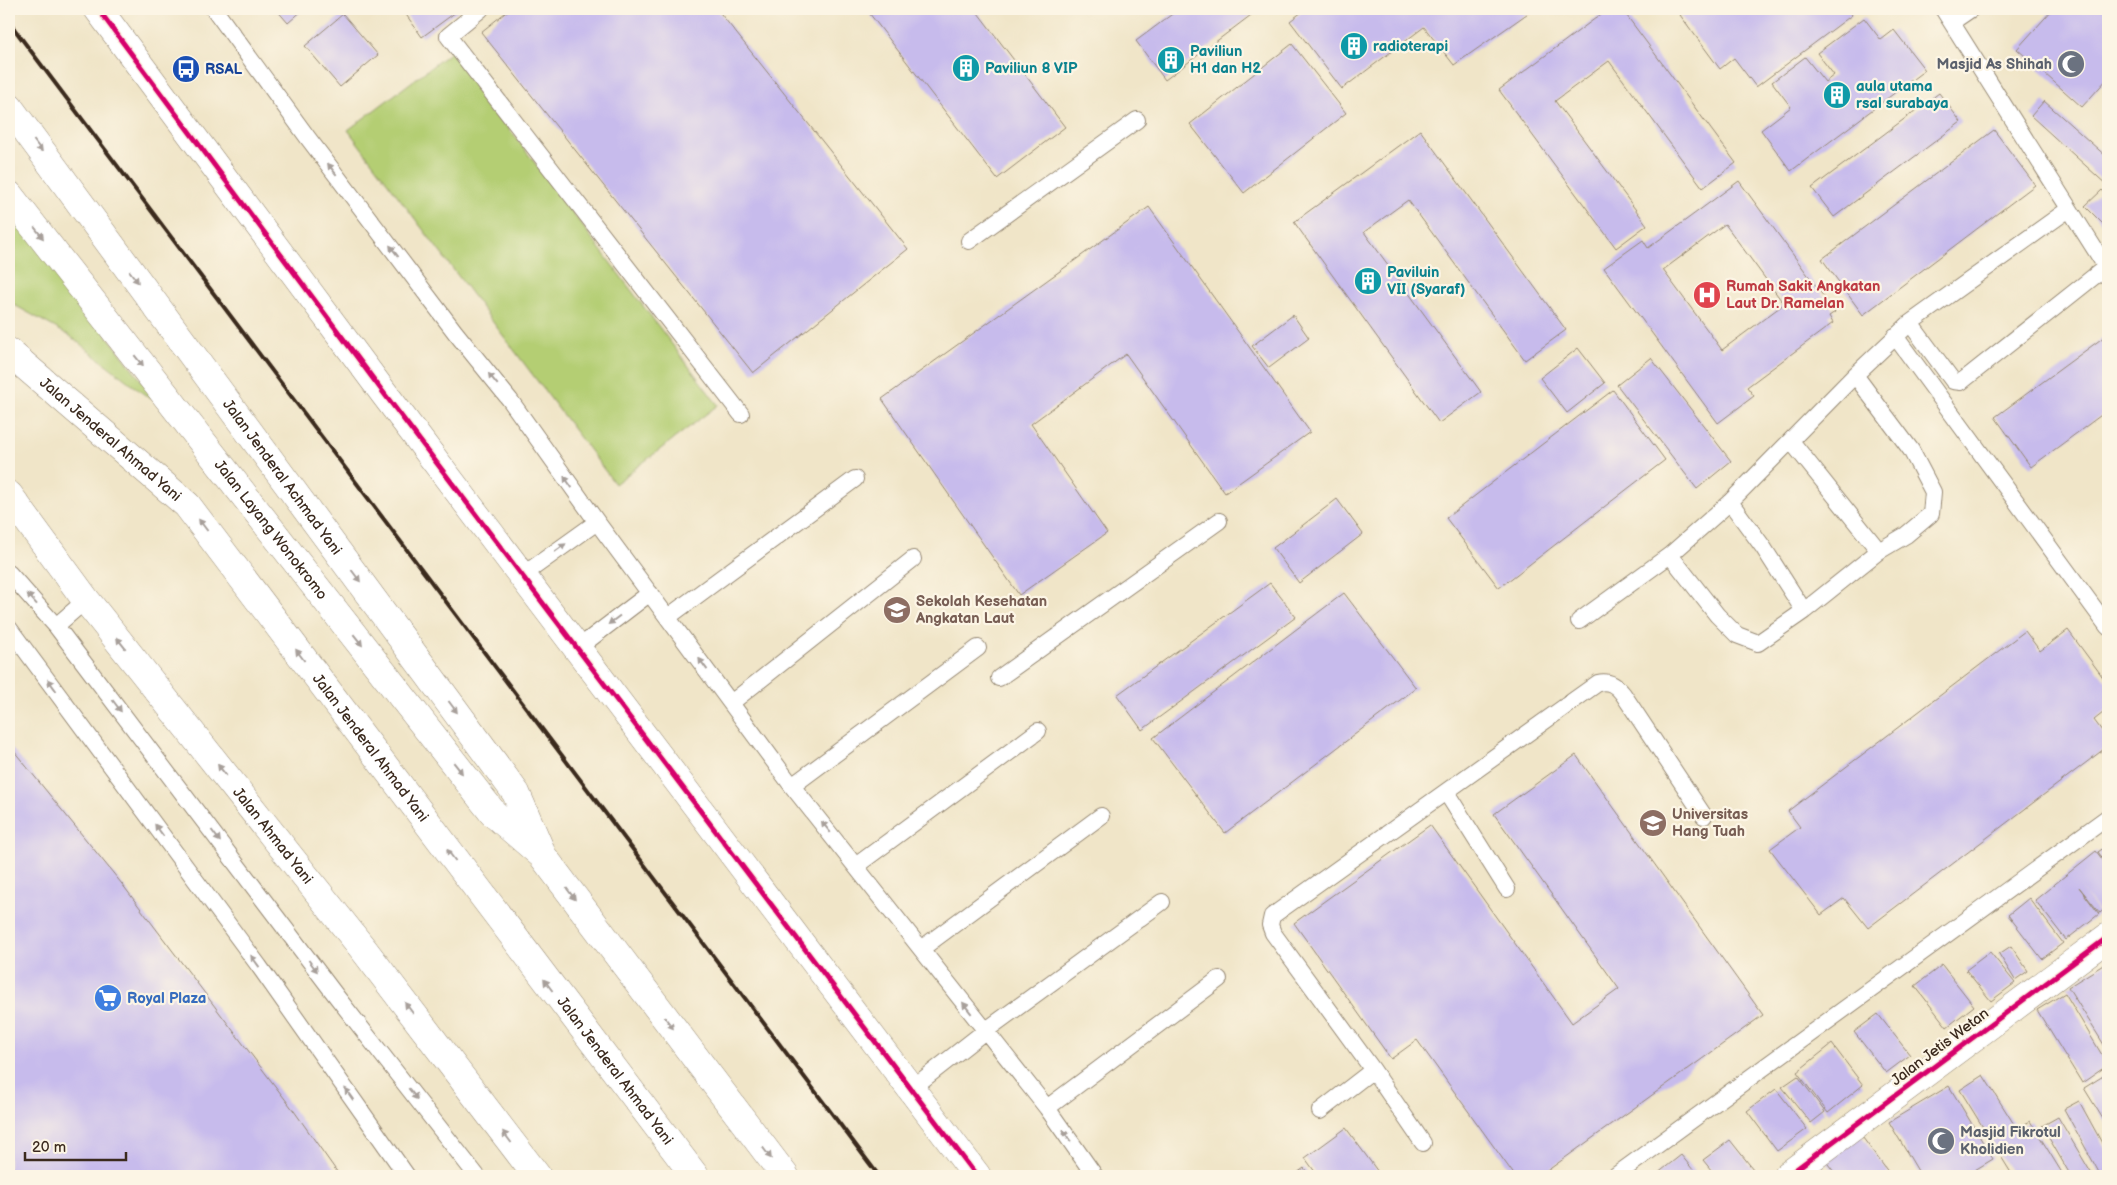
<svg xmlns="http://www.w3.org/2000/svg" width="2117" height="1185" viewBox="0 0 2117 1185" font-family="'Balsamiq Sans',sans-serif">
<rect width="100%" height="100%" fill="#fcf5e5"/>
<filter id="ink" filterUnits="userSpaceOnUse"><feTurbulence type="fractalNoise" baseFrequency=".02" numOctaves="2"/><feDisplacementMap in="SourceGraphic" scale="10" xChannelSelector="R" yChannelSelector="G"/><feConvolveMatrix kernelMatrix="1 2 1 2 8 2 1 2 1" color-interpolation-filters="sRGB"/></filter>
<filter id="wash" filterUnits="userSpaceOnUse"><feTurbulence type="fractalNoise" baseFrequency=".0096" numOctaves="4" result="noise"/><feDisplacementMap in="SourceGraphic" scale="20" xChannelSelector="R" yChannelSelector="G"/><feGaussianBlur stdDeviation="1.12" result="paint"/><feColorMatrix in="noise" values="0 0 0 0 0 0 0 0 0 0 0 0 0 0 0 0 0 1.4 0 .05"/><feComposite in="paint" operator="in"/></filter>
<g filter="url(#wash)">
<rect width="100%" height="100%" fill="#f0e5c8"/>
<path fill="#b4ce73" stroke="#787c48" d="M451,52L718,405L615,484L348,130Z
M9,207L154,397L149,398L70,336L9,302Z"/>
<g id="blocks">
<path fill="#c7bbec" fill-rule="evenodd" d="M276,9H304L288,23Z
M402,9H460L422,37Z
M510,9H717L908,249L753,373L481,32Z
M866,9H975L1065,127L997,179Z
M1179,9H1259L1165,80L1136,41Z
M1306,9H1534L1454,65L1424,27L1342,89L1290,21Z
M1608,9H1621L1624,12L1736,163L1703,188L1609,61L1555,101L1647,225L1616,248L1499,90Z
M1688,9H1848L1852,15L1756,87L1734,58L1720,69L1680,15Z
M2053,9H2108V78L2082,107L2017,49Z
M343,14L378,55L340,87L305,46Z
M1864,18L1881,40L1894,30L1925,70L1791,171L1761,130L1791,107L1772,82L1805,57L1825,82L1834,75L1817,53Z
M1292,44L1346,113L1244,193L1190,124Z
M1939,93L1961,122L1834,217L1812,188Z
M2044,101L2108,158V186L2031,116Z
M1420,130L1566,330L1525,360L1408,200L1364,232L1481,392L1439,423L1294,222Z
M1994,130L2035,185L1863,315L1822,259Z
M1739,181L1835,312L1829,316L1833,323L1747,387L1754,396L1718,423L1604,268L1643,240L1648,248ZM1725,224L1784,304L1722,350L1663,270Z
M2102,190L2108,196V229L2085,206Z
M1149,207L1310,432L1225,493L1126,354L1031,424L1107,533L1019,595L882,399Z
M1293,315L1309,338L1269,368L1252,346Z
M2108,334V410L2031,467L1995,417Z
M1578,348L1605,383L1567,413L1540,378Z
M1651,358L1731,461L1697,489L1617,385Z
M1613,390L1665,460L1499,588L1446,518Z
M1337,499L1363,534L1299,583L1273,548Z
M1270,583L1296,617L1142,730L1117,695Z
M1344,593L1416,688L1225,833L1153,738Z
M2068,630L2108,684V709L2094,720L2108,739V746L1868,928L1844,898L1821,915L1770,849L1800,827L1788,811L2025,631L2040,651Z
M9,745L122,884L294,1111L340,1176H9Z
M1576,755L1763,1015L1540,1176H1515L1417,1040L1391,1059L1294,923L1430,825L1572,1023L1619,989L1494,814Z
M2108,845V865L2098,852Z
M2096,851L2108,867V906L2100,913L2079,887L2099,914L2066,940L2035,900Z
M2029,898L2063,943L2042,959L2008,915Z
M2011,946L2028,971L2015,980L1999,954Z
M1990,952L2015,983L1991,1001L1966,970Z
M2108,962V1047L2106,1048L2068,987Z
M1942,965L1974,1006L1947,1027L1915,986Z
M2065,993L2108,1065L2082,1083L2037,1010Z
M1878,1014L1910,1055L1886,1073L1854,1032Z
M1832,1044L1863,1085L1828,1113L1797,1072Z
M2108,1073V1127L2084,1088Z
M1983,1075L2017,1129L2030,1121L2064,1176H2013L1960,1090Z
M1798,1076L1825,1112L1811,1123L1782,1087Z
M1949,1086L1993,1159L1965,1176H1921L1889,1122Z
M1776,1089L1807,1129L1777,1151L1747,1111Z
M2079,1101L2108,1154L2107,1176H2101L2064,1109Z
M2058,1117L2093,1176H2071L2042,1126Z
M1346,1128L1381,1176H1318L1305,1158Z
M1857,1130L1889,1173L1884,1176H1837L1822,1156Z
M1730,1140L1753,1169L1744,1176H1716L1703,1160Z
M1681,1155L1698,1176H1659L1657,1174Z
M1304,1168L1310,1176H1293Z"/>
</g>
</g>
<g filter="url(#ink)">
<use href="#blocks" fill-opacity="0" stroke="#968873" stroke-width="1"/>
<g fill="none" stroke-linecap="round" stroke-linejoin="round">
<defs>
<path id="service" d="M214,9L308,138L455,332L510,400L597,522L792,786L1047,1108L1095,1176
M481,9L448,36L741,414
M1943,9L2108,270
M1952,22L1971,9
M969,241L1137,120
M1910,323L1953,381L1961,382L2106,267
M1895,336L2108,627
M1791,441L1879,551L1906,535L1931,514L1933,492L1911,450L1855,375
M1670,555L1717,615L1737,635L1758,643L1804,611L1763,547L1730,502
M9,573L56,626L337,997L477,1176
M523,575L597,522
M1804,611L1879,551
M668,617L855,479
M1579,621L1670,555L1730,502L1855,375L1910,323L2069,209
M56,626L86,600
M9,628L259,966L407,1176
M578,648L650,593
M999,678L1219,521
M731,703L913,559
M792,786L978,648
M1446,792L1507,889
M857,865L1038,731
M921,949L1101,816
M1373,1070L1423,1143
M911,1089L985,1031L1162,902
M1047,1108L1219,979
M1320,1111L1373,1070L1273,933L1270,925L1272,916L1598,683C1609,680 1616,685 1623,694L1704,816
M1615,1176L2108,817"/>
<path id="minor" d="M1787,1176L2108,937"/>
<path id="tertiary" d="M98,9L383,392L977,1176"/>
<g id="trunk">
<path id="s1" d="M9,107L516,793L540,849"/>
<path id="s2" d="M9,195L493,813L542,855L785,1176"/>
<path id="s3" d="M9,352L187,505L695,1176"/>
<path id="s4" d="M9,495L86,600L364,950L537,1176"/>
</g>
</defs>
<use href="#service" stroke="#968873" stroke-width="18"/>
<use href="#minor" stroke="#968873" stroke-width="29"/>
<use href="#tertiary" stroke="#968873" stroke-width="29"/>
<use href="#trunk" stroke="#968873" stroke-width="29"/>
<use href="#service" stroke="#fff" stroke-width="16"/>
<use href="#minor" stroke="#fff" stroke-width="28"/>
<use href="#tertiary" stroke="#fff" stroke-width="28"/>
<use href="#trunk" stroke="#fff" stroke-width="28"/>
<path stroke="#3b2a1e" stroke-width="4" d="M9,22L879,1176"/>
<defs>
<path id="cycleway" d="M98,9L383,392L977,1176
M1787,1176L2108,937"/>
</defs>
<use href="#cycleway" stroke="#fcf5e5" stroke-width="8"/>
<use href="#cycleway" stroke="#d6006c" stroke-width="5"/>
</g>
<defs><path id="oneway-solid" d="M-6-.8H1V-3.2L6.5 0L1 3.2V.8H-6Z" transform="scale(1.25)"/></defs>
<g fill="#a79f9a">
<use href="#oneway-solid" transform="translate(38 146) rotate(53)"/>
<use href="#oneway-solid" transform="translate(332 169) rotate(-128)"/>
<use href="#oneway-solid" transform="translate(39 233) rotate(52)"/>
<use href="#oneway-solid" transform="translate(394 251) rotate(-127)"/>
<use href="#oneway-solid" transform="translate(134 277) rotate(53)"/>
<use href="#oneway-solid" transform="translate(139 361) rotate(52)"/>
<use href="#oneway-solid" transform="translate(493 379) rotate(-129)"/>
<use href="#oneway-solid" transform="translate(568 482) rotate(-125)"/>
<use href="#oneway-solid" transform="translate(203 525) rotate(-127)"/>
<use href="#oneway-solid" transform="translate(560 548) rotate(-36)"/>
<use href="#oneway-solid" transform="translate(356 576) rotate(53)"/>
<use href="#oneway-solid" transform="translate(32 599) rotate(-132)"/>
<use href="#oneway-solid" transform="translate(614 620) rotate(143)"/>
<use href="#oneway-solid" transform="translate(358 640) rotate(52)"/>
<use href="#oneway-solid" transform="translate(121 643) rotate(-128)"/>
<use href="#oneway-solid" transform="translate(300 655) rotate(-127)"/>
<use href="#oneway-solid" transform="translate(703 664) rotate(-126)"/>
<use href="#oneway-solid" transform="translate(52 685) rotate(-126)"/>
<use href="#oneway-solid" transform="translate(117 706) rotate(53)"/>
<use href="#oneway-solid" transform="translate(453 707) rotate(53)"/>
<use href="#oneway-solid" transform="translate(458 768) rotate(52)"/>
<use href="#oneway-solid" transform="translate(222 770) rotate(-128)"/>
<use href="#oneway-solid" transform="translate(826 827) rotate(-129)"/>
<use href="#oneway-solid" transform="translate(159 830) rotate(-126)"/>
<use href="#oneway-solid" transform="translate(216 836) rotate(53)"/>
<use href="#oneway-solid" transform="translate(451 855) rotate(-127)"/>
<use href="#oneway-solid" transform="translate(571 894) rotate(53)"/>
<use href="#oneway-solid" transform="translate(255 961) rotate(-126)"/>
<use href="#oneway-solid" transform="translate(313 966) rotate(53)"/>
<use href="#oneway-solid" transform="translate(548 985) rotate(-127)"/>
<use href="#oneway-solid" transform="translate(409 1008) rotate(-127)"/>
<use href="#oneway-solid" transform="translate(967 1008) rotate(-128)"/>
<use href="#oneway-solid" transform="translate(669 1023) rotate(53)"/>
<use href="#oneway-solid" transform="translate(349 1094) rotate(-125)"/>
<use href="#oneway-solid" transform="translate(413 1094) rotate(52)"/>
<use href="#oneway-solid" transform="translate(1067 1136) rotate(-125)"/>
<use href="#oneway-solid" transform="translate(507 1137) rotate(-127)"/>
<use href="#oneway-solid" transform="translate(767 1153) rotate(53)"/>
</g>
</g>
<defs>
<symbol id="building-disc" viewBox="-11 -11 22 22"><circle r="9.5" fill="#0f9aa8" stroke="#fcf5e5"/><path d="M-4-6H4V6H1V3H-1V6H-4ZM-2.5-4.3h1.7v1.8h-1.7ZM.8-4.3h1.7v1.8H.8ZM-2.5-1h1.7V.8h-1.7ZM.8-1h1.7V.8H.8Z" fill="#fff"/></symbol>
<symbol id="mosque-disc" viewBox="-11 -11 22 22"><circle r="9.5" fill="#6b7280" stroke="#fcf5e5"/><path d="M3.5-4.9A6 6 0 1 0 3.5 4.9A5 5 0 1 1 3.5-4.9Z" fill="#fff"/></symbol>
<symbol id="bus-disc" viewBox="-11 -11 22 22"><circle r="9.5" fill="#1a4fb4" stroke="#fcf5e5"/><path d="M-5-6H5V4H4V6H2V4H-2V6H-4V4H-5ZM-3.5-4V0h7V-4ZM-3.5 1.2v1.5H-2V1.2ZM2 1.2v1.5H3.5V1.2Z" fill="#fff"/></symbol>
<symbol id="hospital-disc" viewBox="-11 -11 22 22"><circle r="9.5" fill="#e0444e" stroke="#fcf5e5"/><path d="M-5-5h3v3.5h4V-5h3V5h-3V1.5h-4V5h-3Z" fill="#fff"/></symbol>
<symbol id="university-disc" viewBox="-11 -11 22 22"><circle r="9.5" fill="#8d6e63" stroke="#fcf5e5"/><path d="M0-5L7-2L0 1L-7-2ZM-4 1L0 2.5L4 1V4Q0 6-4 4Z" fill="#fff"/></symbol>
<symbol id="supermarket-disc" viewBox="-11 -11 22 22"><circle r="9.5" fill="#3f7fe0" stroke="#fcf5e5"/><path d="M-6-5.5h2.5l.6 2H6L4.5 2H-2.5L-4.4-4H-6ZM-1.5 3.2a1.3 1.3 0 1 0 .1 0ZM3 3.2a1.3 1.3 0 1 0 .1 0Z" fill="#fff"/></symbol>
</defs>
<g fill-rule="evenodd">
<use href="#building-disc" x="1338" y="30" width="32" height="32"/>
<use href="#building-disc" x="1155" y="44" width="32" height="32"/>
<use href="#mosque-disc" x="2055" y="48" width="32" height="32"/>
<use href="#building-disc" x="950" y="52" width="32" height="32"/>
<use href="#bus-disc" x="170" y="53" width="32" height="32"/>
<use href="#building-disc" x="1821" y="79" width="32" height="32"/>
<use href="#building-disc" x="1352" y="265" width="32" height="32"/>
<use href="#hospital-disc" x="1691" y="279" width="32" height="32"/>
<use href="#university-disc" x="881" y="594" width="32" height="32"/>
<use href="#university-disc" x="1637" y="807" width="32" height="32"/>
<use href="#supermarket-disc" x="92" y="982" width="32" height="32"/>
<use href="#mosque-disc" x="1925" y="1125" width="32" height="32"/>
</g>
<g text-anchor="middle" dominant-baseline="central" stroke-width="4.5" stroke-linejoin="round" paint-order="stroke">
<g font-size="15" font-weight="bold" fill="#0d838f" stroke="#fcf5e5" text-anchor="start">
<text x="1373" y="46">radioterapi</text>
<text x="1190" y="51">Paviliun<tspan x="1190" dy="17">H1 dan H2</tspan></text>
<text x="985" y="68">Paviliun 8 VIP</text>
<text x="1856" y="86">aula utama<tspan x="1856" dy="17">rsal surabaya</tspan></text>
<text x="1387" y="272">Paviluin<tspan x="1387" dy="17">VII (Syaraf)</tspan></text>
</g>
<g font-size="15" font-weight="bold" fill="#5b616d" stroke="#fcf5e5" text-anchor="end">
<text x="2052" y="64">Masjid As Shihah</text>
<text x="1960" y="1132" text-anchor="start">Masjid Fikrotul<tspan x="1960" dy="17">Kholidien</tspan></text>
</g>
<g font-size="15" font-weight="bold" fill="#164399" stroke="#fcf5e5" text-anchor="start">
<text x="205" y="69">RSAL</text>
</g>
<g font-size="15" font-weight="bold" fill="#be3a42" stroke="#fcf5e5" text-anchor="start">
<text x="1726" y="286">Rumah Sakit Angkatan<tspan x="1726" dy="17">Laut Dr. Ramelan</tspan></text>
</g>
<g font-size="15" fill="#3b2a1e" stroke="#fcf5e5">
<text stroke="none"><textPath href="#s3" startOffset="134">Jalan Jenderal Ahmad Yani</textPath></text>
<text stroke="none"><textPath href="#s1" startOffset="460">Jalan Jenderal Achmad Yani</textPath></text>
<text stroke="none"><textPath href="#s2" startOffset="425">Jalan Layang Wonokromo</textPath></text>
<text stroke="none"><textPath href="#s3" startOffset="539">Jalan Jenderal Ahmad Yani</textPath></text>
<text stroke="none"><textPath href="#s4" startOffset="431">Jalan Ahmad Yani</textPath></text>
<text transform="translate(1940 1047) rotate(-37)">Jalan Jetis Wetan</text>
<text stroke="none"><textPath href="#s3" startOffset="944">Jalan Jenderal Ahmad Yani</textPath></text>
</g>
<g font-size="15" font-weight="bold" fill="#785e54" stroke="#fcf5e5" text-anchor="start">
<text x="916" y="601">Sekolah Kesehatan<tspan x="916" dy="17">Angkatan Laut</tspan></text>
<text x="1672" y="814">Universitas<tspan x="1672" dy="17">Hang Tuah</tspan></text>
</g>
<g font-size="15" font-weight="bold" fill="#366cbe" stroke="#fcf5e5" text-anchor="start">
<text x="127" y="998">Royal Plaza</text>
</g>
</g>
<rect width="2117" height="1185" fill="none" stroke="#fcf5e5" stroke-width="30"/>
<path d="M25 1152v8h101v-8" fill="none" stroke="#3b2a1e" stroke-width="2.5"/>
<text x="32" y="1152" font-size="15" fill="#3b2a1e" stroke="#fcf5e5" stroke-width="4" paint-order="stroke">20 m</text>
</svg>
